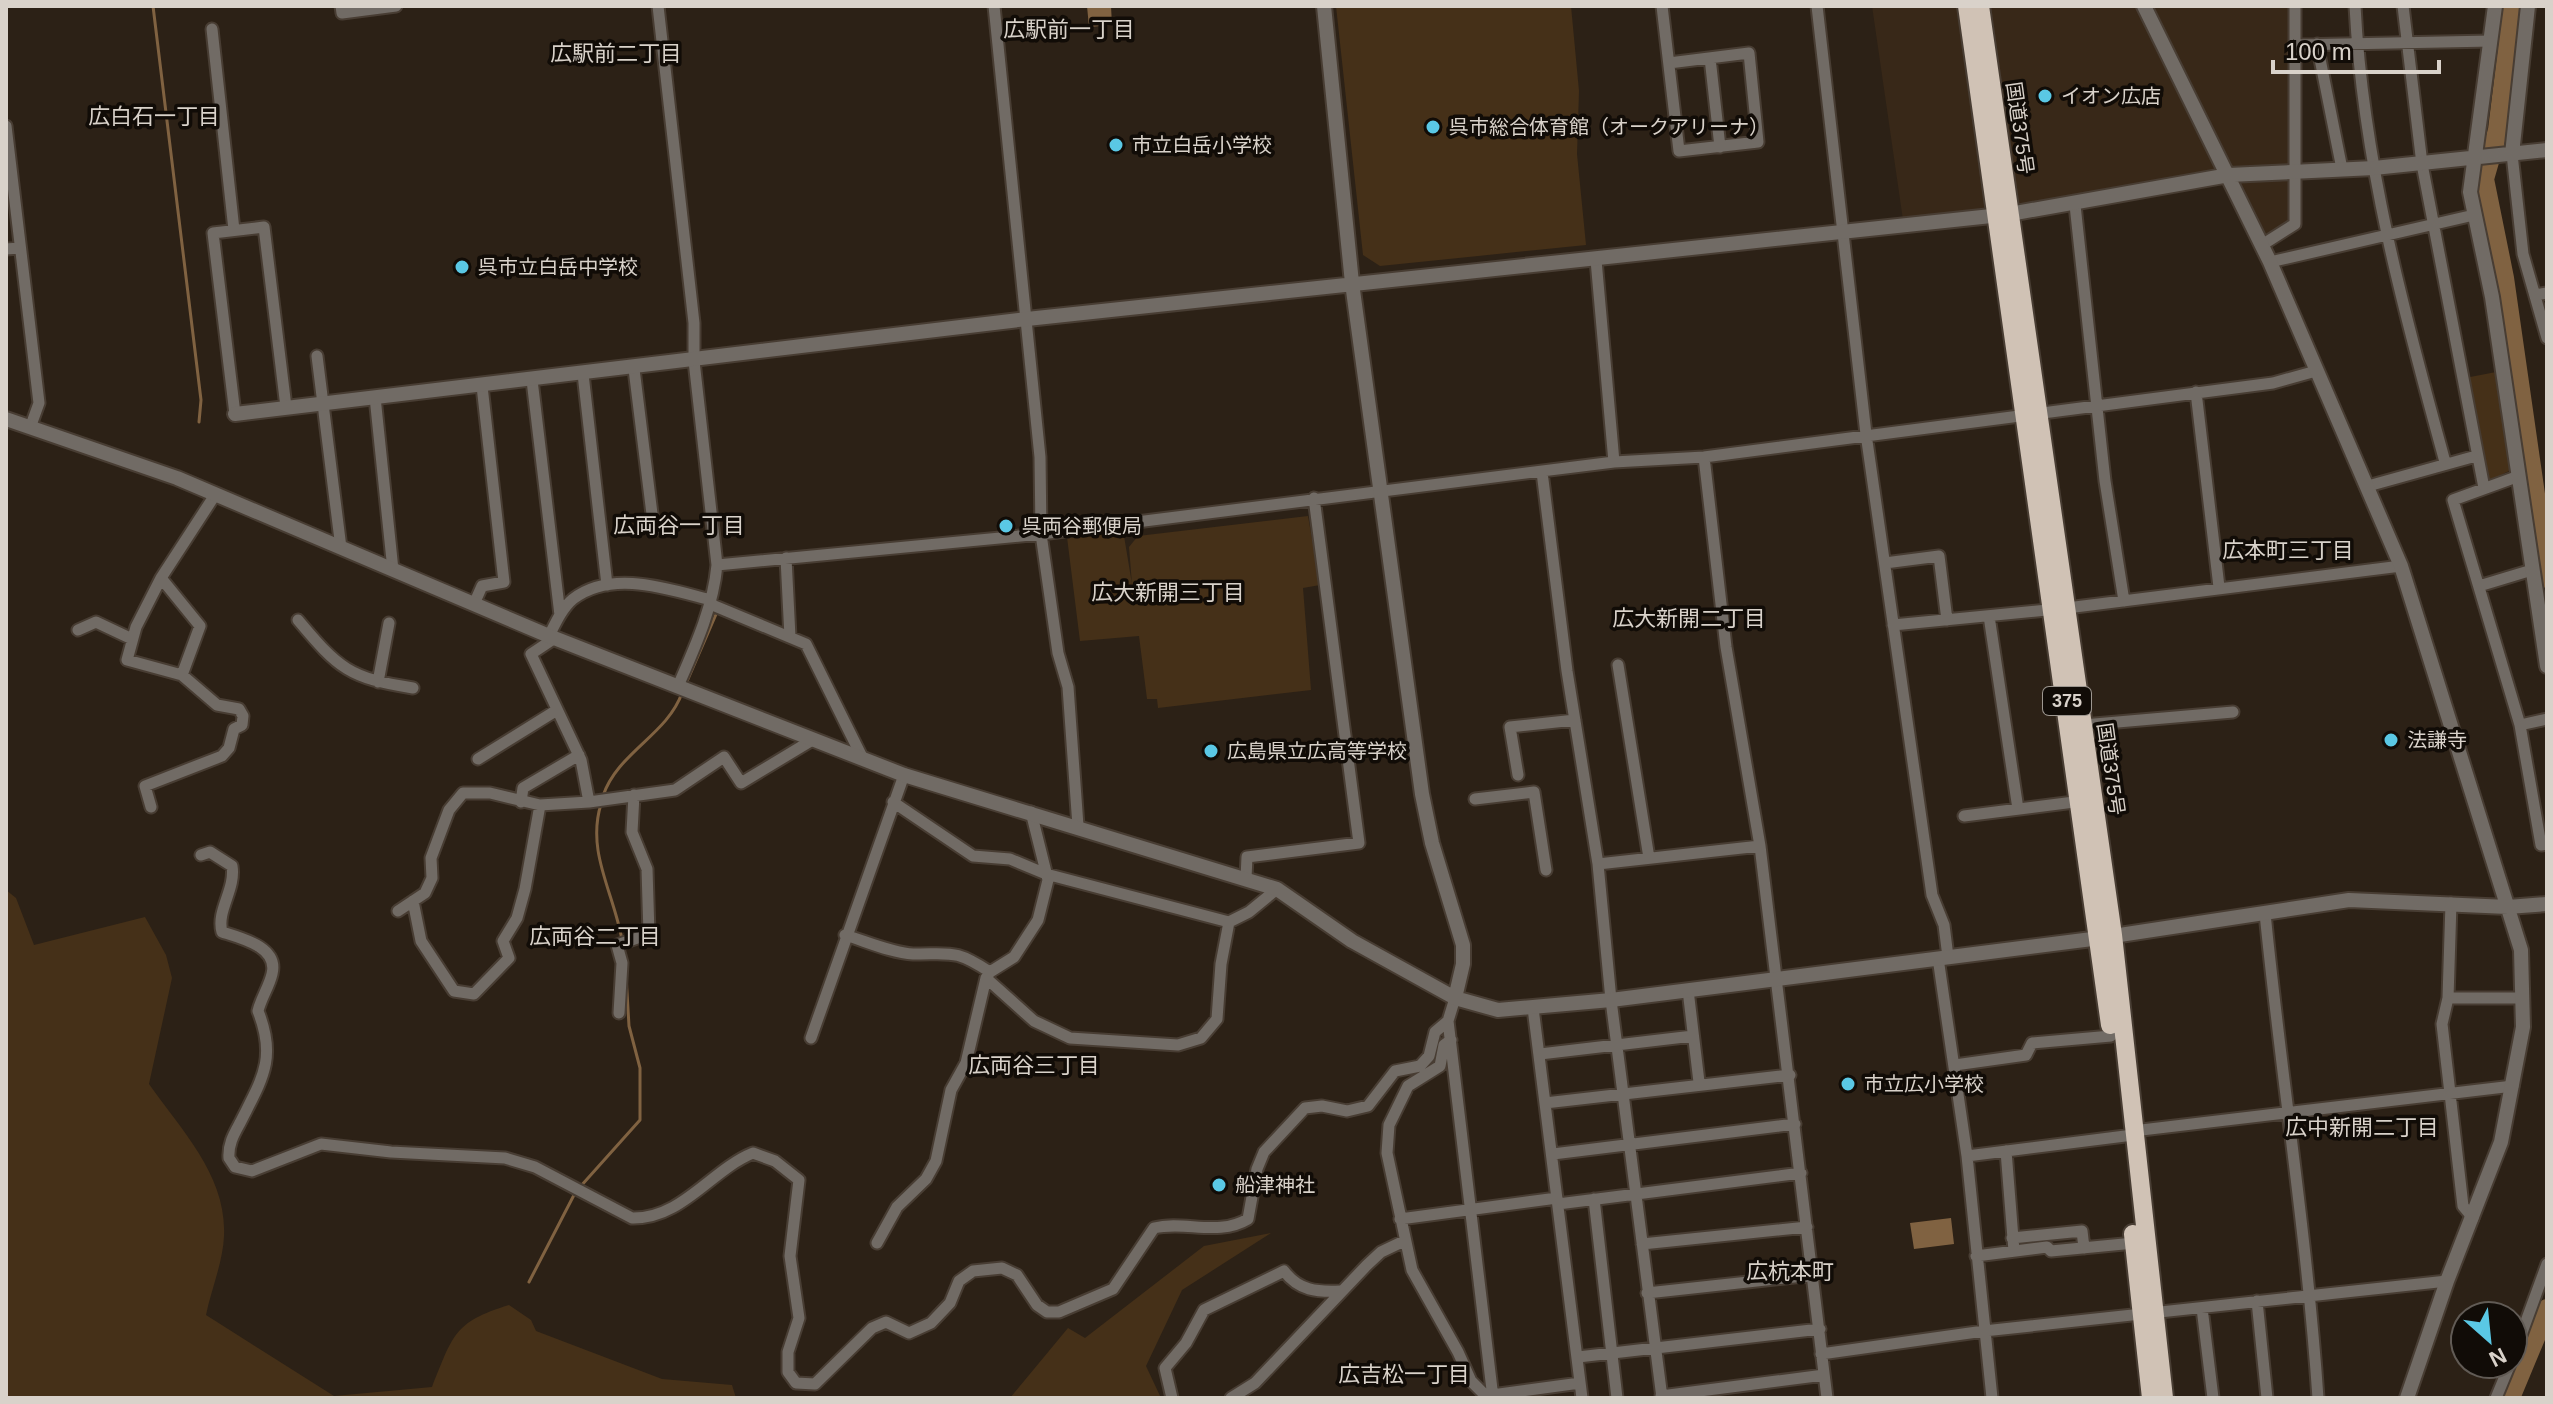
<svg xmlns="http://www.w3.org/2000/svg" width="2553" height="1404" viewBox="0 0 2553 1404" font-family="Arial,'Noto Sans JP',sans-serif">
<rect width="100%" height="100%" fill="#2c2116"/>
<path fill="#382818" d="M1872,6H2294L2295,224L2262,244L2230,180L1903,220Z"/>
<path fill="#453018" d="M1336,6H1571L1579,91L1577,154L1586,245L1380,266L1363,255Z
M2496,372L2511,470L2489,481L2484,478L2465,378Z
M1308,516L1320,585L1303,588L1311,690L1158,708L1157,699H1147L1139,636L1080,641L1067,537L1123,530L1132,584L1129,547L1138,536Z
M6,890L16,898L34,945L145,917L166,955L172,978L149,1084C182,1131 227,1176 224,1236C223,1262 211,1290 206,1315L334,1396L432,1387C453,1336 453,1322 509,1305L531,1320L536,1331L662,1379L732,1385L736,1398H6Z
M1271,1233L1182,1290L1146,1366L1161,1398H1010L1068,1328L1085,1338L1204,1246Z"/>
<path fill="#806241" d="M1087,6H1111L1112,25L1089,27Z
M1951,1218L1954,1244L1914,1249L1910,1223Z"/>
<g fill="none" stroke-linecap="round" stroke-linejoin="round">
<path stroke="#806241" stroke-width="3" d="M153,6L201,400L199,422
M685,686L717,612
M603,796C617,753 667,735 682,693
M601,804C586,852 614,893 622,940
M580,1187L640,1120V1068L629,1026L626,975
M529,1282L575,1193"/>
<path stroke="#806241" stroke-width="20" d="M2513,6L2498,130L2484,179L2504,278L2547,578
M2510,1398L2547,1309"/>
<defs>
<path id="minor" d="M341,6L342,13L396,6
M658,6L694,323V361L717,565C713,608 695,647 678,686
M994,6L1040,457L1041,534L1058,653L1068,687L1078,826
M1662,6L1679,151L1758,142L1749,53L1669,63
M1817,6L1866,434L1932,895L1944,925L1948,957
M2355,6C2363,162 2404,313 2445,462
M2403,6L2422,164L2484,488
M212,29L234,230
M2317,44L2342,169
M2294,45L2491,41
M1710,58L1720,147
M6,126L39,403L30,428
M2512,154L2523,254L2547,338
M2075,205L2105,481L2124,601
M2262,245L2295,224V6
M6,249L20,248
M1596,260L1614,462
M2270,262L2474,215
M2535,295L2547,293
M317,356L341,548
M634,369L654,530
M583,374L607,585
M532,380L560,615
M2196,392L2219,587
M375,397L393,570
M235,414L213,233L264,227L286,407
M1704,457L1726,647L1760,846L1827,1398
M1542,472L1567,671L1598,864L1611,1000L1662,1398
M2519,476L2453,500L2520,725L2541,845L2547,844
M2368,486L2476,456
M786,558L790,637
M1885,563L1939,556L1947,620
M717,565L1041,534L1614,462L1704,457L2273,383L2316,371
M161,578L200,626L182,675
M2479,586L2532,570
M474,604L482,586L504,582L482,386
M710,604L806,644L863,759
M1989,616L2018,809
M298,620C339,669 349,678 413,688
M1893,625L2067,608L2401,566
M78,630L96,622L132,639
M549,636C555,624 562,608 573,599C612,569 668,589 711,600
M555,638L531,654L581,760L589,802
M1618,665L1649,858
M378,682L389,623
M2083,725L2233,712
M2520,725L2547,719
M478,759L557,710
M1518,775L1510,727L1575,720
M1475,799L1534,792L1546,870
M521,802L523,788L579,755
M893,802L973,856L1010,859L1046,874L1229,922
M151,807L145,786L222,756L229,748L234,729L242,725L243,716L239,709L217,705L182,675L127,660L136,627L161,578L215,495
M1964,816L2082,801
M201,855L210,852L232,866C236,889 216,911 222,932C241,938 279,947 272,974C269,987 261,998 258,1011C277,1059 262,1079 240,1123C234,1134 228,1144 229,1158L235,1167L252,1171L321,1144L391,1152L505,1158L535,1167L632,1218C682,1219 711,1170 753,1153L775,1161L799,1180L790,1256L799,1318L788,1352V1372L796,1383L815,1384L872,1328L886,1322L909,1333L931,1323L950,1303L959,1281L973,1271L1002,1268L1017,1275L1037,1305L1047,1312H1059L1113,1289L1154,1228C1184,1220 1218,1237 1248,1219L1257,1169L1264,1152L1305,1108L1322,1106L1347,1111L1368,1106L1395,1071L1420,1066L1429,1056L1435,1032L1448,1021
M1598,864L1760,846
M1246,878L1247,857L1359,843L1314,498
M413,901L421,941L454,991L474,994L509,958L503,941L517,918L525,889L540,805
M398,911L425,893L432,878L431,858L449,810L463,793H490L540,805L589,802L675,790L724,757L741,783L814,739
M2265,913C2281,1075 2307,1236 2318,1398
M845,935C865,941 892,953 913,954C952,954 955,949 990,972
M1938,958L1967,1156L1992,1398
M986,978L1034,1021L1070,1038L1178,1045L1201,1038L1217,1019L1221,964L1229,922L1249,912L1277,889
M1688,990L1699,1082
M1455,998L1448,1021L1493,1398
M2448,998L2451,903
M1533,1008L1582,1398
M619,1013L622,963L617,945L649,934L647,869L632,832L634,795
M811,1038L904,775
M1451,1040L1444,1045L1440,1066L1408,1086L1389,1125L1387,1153L1412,1270L1458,1352L1471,1381L1488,1398
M1540,1054L1693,1036
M1955,1065L2026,1055L2032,1043L2111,1036
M1545,1103L1790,1075
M2133,1131L2513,1086
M2006,1151L2014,1251
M1553,1154L1795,1124
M1967,1156L2133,1135
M1594,1199L1617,1398
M1558,1204L1801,1173
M2473,1218L2463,1206L2442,1024L2448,998H2522
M1400,1219L1557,1198
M2012,1238L2082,1231L2084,1248
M877,1243L897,1207L926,1179L936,1161L951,1090L966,1063L986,978L990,972L1014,957L1038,920L1048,880L1031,812
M1642,1244L1807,1227
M1976,1256L2047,1247L2051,1251L2134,1243
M1647,1293L1813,1275
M2257,1301L2267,1398
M2202,1308L2213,1398
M1821,1354L1984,1331L2447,1281
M1578,1357L1820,1329
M2513,1357L2547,1264
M1492,1395L1580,1383
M1661,1396L1824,1375
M1172,1398L1165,1368L1186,1343L1204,1310L1284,1271C1299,1291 1317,1292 1340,1291
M1231,1398L1255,1383L1367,1265L1381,1252L1404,1241
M2496,1398L2510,1364"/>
<path id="tertiary" d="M1324,6L1352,283L1422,794L1432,843L1463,945V964L1455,998
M2144,6L2270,262L2401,566L2521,950L2523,1027L2501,1142L2447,1281L2407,1398
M2495,6L2470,192L2492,297L2547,666
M2512,154L2528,6
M235,414L1027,319L2010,214L2229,175L2374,168L2547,150
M6,419L177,478L549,636L904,775L1277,889L1352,941L1455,998L1498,1010L1611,1000L2100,938L2349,900L2508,907L2547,904"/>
<path id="trunk" d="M1967,6L2110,1025
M1980,6L2113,935L2164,1398
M2133,1234L2151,1398"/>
</defs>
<use href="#minor" stroke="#483d33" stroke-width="15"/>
<use href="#tertiary" stroke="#483d33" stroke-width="18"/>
<use href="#trunk" stroke="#483d33" stroke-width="22"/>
<use href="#minor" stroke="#716b65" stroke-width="11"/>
<use href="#tertiary" stroke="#716b65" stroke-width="14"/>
<use href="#trunk" stroke="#d0c2b5" stroke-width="18"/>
</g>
<g fill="#5ac8e5" stroke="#110c07" stroke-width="3">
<circle cx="2045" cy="96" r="8"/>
<circle cx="1433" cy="127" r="8"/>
<circle cx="1116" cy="145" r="8"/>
<circle cx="462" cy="267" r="8"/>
<circle cx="1006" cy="526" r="8"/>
<circle cx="2391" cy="740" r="8"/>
<circle cx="1211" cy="751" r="8"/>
<circle cx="1848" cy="1084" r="8"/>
<circle cx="1219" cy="1185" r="8"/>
</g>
<g text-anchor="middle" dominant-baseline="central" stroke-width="7" stroke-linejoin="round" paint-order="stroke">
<rect fill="#110c07" stroke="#9d9790" stroke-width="2" x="2043" y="687" width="48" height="28" rx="6"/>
<g font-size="18" font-weight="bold" fill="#d9d2ca">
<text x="2067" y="701">375</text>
</g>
<g font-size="20" fill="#d9d2ca" stroke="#110c07" text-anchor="start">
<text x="2061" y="96">イオン広店</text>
<text x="1449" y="127">呉市総合体育館（オークアリーナ）</text>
<text x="1132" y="145">市立白岳小学校</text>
<text x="478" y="267">呉市立白岳中学校</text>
<text x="1022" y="526">呉両谷郵便局</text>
<text x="2407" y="740">法謙寺</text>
<text x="1227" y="751">広島県立広高等学校</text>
<text x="1864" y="1084">市立広小学校</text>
<text x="1235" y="1185">船津神社</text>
</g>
<g font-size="20" fill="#d9d2ca" stroke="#110c07">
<text transform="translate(2020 128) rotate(82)">国道375号</text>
<text transform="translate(2111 769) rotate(82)">国道375号</text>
</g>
<g font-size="22" fill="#d9d2ca" stroke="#110c07">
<text x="1069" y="29">広駅前一丁目</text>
<text x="616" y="53">広駅前二丁目</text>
<text x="154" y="116">広白石一丁目</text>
<text x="679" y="525">広両谷一丁目</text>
<text x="2288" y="550">広本町三丁目</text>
<text x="1168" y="592">広大新開三丁目</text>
<text x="1689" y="618">広大新開二丁目</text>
<text x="595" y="936">広両谷二丁目</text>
<text x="1034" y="1065">広両谷三丁目</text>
<text x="2362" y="1127">広中新開二丁目</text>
<text x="1790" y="1271">広杭本町</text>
<text x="1404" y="1374">広吉松一丁目</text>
</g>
</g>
<rect width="2553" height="1404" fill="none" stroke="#d9d2ca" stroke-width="16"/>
<g transform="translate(2489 1340) rotate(153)"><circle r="38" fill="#110c07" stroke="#615b55" stroke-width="2"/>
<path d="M0-6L14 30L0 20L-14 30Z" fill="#5ac8e5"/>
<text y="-12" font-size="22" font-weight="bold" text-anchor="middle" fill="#d9d2ca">N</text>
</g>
<path d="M2273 60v12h166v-12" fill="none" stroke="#d9d2ca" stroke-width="4"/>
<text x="2285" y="60" font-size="24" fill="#d9d2ca" stroke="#110c07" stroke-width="6" paint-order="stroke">100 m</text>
</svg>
